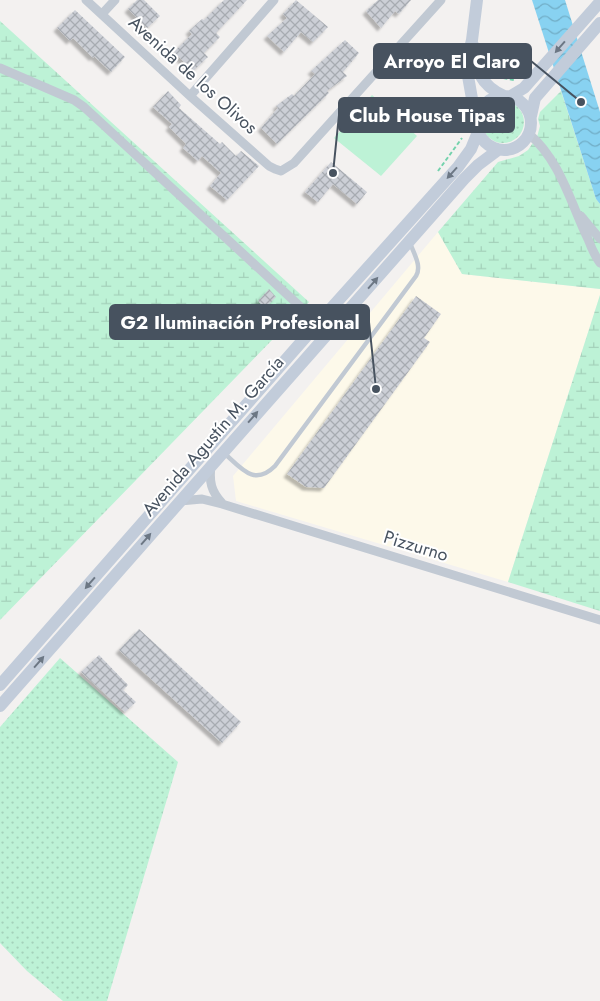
<svg xmlns="http://www.w3.org/2000/svg" width="600" height="1001" viewBox="0 0 600 1001" font-family="Jost,sans-serif">
<defs>
<pattern id="grass-dots" width="8" height="8" patternUnits="userSpaceOnUse" patternTransform="scale(1.25)"><rect width="8" height="8" fill="#bdf2d6"/><path d="M2 2h.1M6 6h.1" fill="none" stroke="#a4d1ba" stroke-width="1.8" stroke-linecap="round"/></pattern>
<pattern id="wetland-marsh" width="20" height="14" patternUnits="userSpaceOnUse" patternTransform="scale(1.25)"><rect width="20" height="14" fill="#bdf2d6"/><path d="M1 5h8M5 5V1M11 12h8M15 12V8" fill="none" stroke="#a4d1ba"/></pattern>
<pattern id="water-waves" width="16" height="10" patternUnits="userSpaceOnUse" patternTransform="scale(1.25)"><rect width="16" height="10" fill="#88d2f1"/><path d="M0 5q4-4 8 0t8 0" fill="none" stroke="#71adc6"/></pattern>
<pattern id="building-cross-hatch" width="8" height="8" patternUnits="userSpaceOnUse" patternTransform="scale(1.25)"><rect width="8" height="8" fill="#cccfd6"/><path d="M0 0l8 8M0 8l8-8" fill="none" stroke="#a7abb1"/></pattern>
<filter id="shadow"><feDropShadow dx="-3.5" dy="3.5" stdDeviation="1" flood-color="#0004"/></filter>
</defs>
<rect width="100%" height="100%" fill="#f3f1f0"/>
<path fill="#fdf9ea" d="M438,232L462,274L600,289V295L508,582L236,501L233,476Z"/>
<path fill="url(#grass-dots)" d="M482 122a21 21 0 1 1 42 0a21 21 0 1 1-42 0Z
M60,658L178,762L107,1001H63L27,971L0,943V727Z"/>
<path fill="url(#wetland-marsh)" d="M0,21L309,302L0,620Z
M561,91L596,199L600,204V289L462,274L438,232L498,162L519,156L528,150L537,137L540,126L538,119L540,112Z
M600,295V611L508,582Z"/>
<path fill="#bdf2d6" d="M372,95L417,136L381,176L334,138Z"/>
<path fill="url(#water-waves)" d="M532,0H565L600,112V204L596,199Z"/>
<path fill="url(#building-cross-hatch)" filter="url(#shadow)" d="M137,0H144L160,16L147,28L128,9Z
M224,0H247L216,33L220,37L204,53L208,57L193,71L174,52L192,34L189,31L202,19L204,20Z
M296,0L328,27L313,42L301,32L284,52L267,36L287,18L283,14Z
M378,0H411L399,14L395,11L381,28L366,11Z
M75,10L125,57L111,72L94,56L93,58L73,38L70,41L57,28Z
M345,40L359,53L343,72L347,76L327,91L329,93L277,144L261,128L278,108L276,106L292,94L294,96L315,74L311,71Z
M168,91L181,105L179,108L220,144L222,142L236,156L241,151L259,166L227,200L210,186L221,173L202,156L198,161L183,148L186,144L169,127L172,124L153,107Z
M331,162L367,192L357,204L333,184L318,202L305,192Z
M269,289L276,297L265,308L258,301Z
M416,296L441,314L424,338L430,342L324,488L306,487L287,474Z
M139,629L241,722L222,743L119,650Z
M99,655L128,685L123,690L136,702L125,712L81,672Z"/>
<g fill="none" stroke-linecap="round" stroke-linejoin="round">
<path stroke="#73d2ac" stroke-width="2" stroke-dasharray="4 2.5" stroke-linecap="butt" d="M497,77L514,80
M438,171L462,138"/>
<path stroke="#c1c9d3" stroke-width="4.5" d="M224,453C241,468 254,487 275,466L416,276C422,266 414,254 410,243"/>
<path stroke="#c1c9d3" stroke-width="9" d="M86,0L190,96L269,166L275,169L281,171L294,163L441,0
M102,14L115,0
M0,68L74,100L84,107L318,323
M190,96L274,0
M529,134C560,160 571,204 588,239C591,247 595,256 600,263
M581,216L600,239
M211,465C209,482 211,491 222,503
M180,501L202,499L222,504L600,620"/>
<path stroke="#c2ccda" stroke-width="12" d="M473,45C476,70 480,85 504,96
M477 123a27 27 0 1 1 54 0a27 27 0 1 1-54 0Z
M511,96L524,88L600,2
M531,116L535,98L600,23
M476,121L466,65L472,40L477,0
M0,685L318,323L458,167L471,149L478,132
M0,706L464,179L478,165L498,150"/>
</g>
<defs><path id="oneway-solid" d="M-6-.8H1V-3.2L6.5 0L1 3.2V.8H-6Z" transform="scale(1.25)"/></defs>
<g fill="#6c7784">
<use href="#oneway-solid" transform="translate(560 47) rotate(131)"/>
<use href="#oneway-solid" transform="translate(452 173) rotate(132)"/>
<use href="#oneway-solid" transform="translate(373 283) rotate(-49)"/>
<use href="#oneway-solid" transform="translate(253 417) rotate(-49)"/>
<use href="#oneway-solid" transform="translate(146 539) rotate(-49)"/>
<use href="#oneway-solid" transform="translate(90 583) rotate(131)"/>
<use href="#oneway-solid" transform="translate(39 662) rotate(-49)"/>
</g>
<g text-anchor="middle" dominant-baseline="central" stroke-width="4" stroke-linejoin="round" paint-order="stroke">
<g font-size="18" fill="#47525f" stroke="#fff">
<text transform="translate(193 75) rotate(42)">Avenida de los Olivos</text>
<text transform="translate(213 436) rotate(-49)">Avenida Agustín M. García</text>
<text transform="translate(416 546) rotate(17)">Pizzurno</text>
</g>
</g>
<path fill="none" stroke="#47525f" stroke-width="2" d="M581 102L531 61M333 173L339 115M376 389L369 322"/>
<g fill="#47525f" stroke="#fff" stroke-width="2">
<circle cx="581" cy="102" r="5"/>
<circle cx="333" cy="173" r="5"/>
<circle cx="376" cy="389" r="5"/>
</g>
<g fill="#47525f" stroke="#47525f" stroke-width="2">
<rect x="374" y="44" width="157" height="34" rx="5"/>
<rect x="339" y="98" width="175" height="34" rx="5"/>
<rect x="110" y="305" width="259" height="34" rx="5"/>
</g>
<g font-size="19" text-anchor="middle" font-weight="bold" fill="#fff">
<text x="452" y="68">Arroyo El Claro</text>
<text x="427" y="122">Club House Tipas</text>
<text x="240" y="329">G2 Iluminación Profesional</text>
</g>
</svg>
